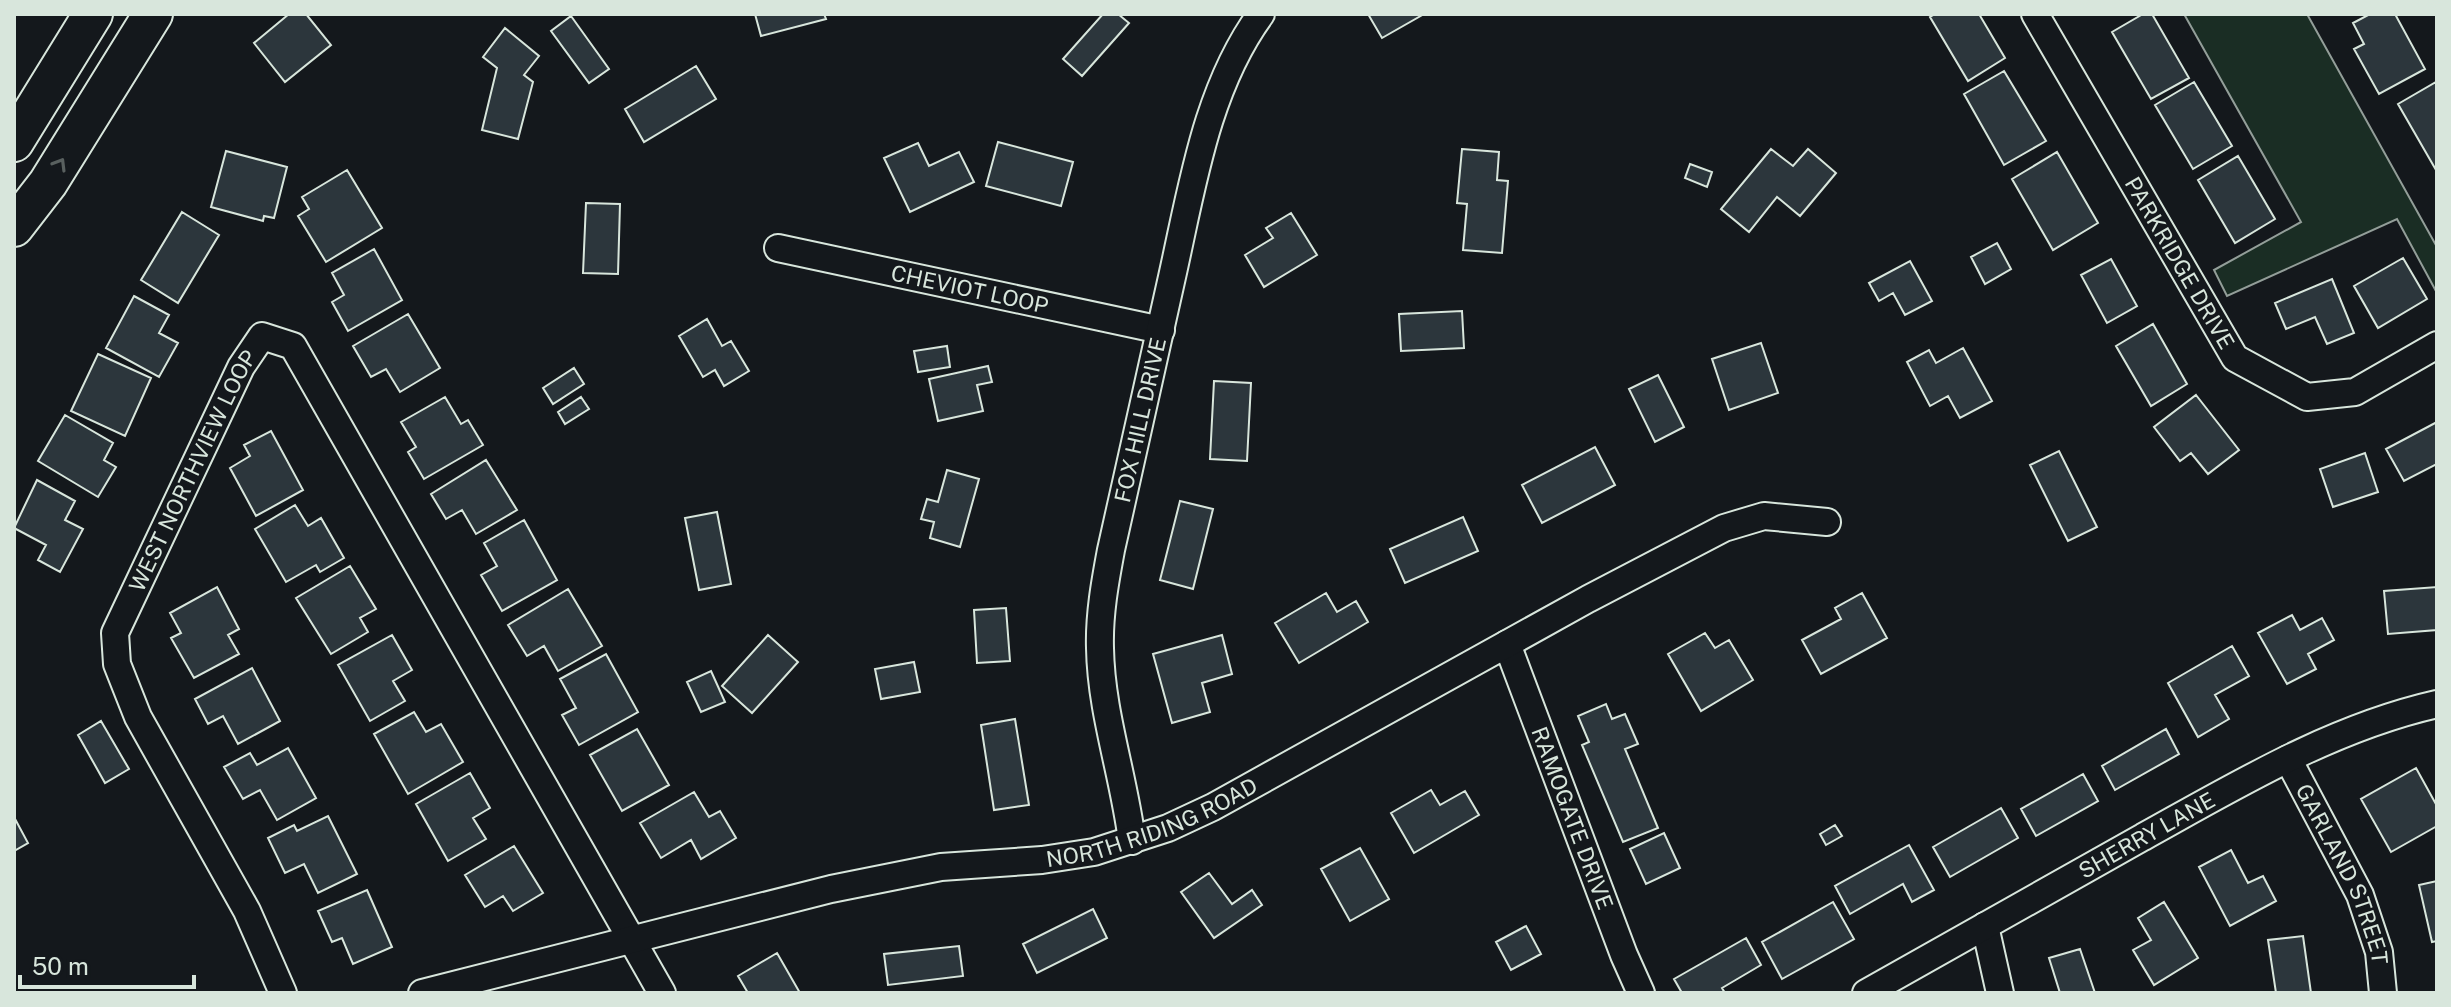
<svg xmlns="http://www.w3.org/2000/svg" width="2451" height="1007" viewBox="0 0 2451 1007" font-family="'Public Sans',sans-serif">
<rect width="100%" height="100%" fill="#14181c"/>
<path fill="#1a2d24" stroke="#939e99" stroke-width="2" d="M2184,14H2307L2437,247V293L2397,219L2227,296L2214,270L2301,222Z"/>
<path fill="#2c363c" stroke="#d8e6dc" stroke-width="2" d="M289,14H306L331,45L285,82L254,43Z
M755,14H824L826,19L761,36Z
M1103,14H1118L1129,23L1082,76L1063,59Z
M1368,14H1424L1382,38Z
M1935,14H1979L2005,58L1968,81L1930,17Z
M2143,14H2152L2189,78L2151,99L2112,32Z
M2370,14H2395L2425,69L2379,94L2354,49L2364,44L2353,23Z
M571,16L609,69L589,83L551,31Z
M505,28L539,56L524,75L533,82L518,139L482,130L497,68L483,57Z
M696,66L716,99L644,142L625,109Z
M2004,71L2046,141L2004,165L1964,94Z
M2194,82L2232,146L2193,169L2155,105Z
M2436,82L2437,170H2436L2398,104Z
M998,142L1073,162L1061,206L986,186Z
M918,143L929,166L959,152L974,182L910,212L884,158Z
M1462,149L1499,152L1497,180L1508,181L1502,253L1463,250L1467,204L1457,203Z
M1771,149L1793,166L1808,149L1836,173L1800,216L1777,197L1749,232L1721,209Z
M226,151L287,167L274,218L264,216L263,221L211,207Z
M2057,152L2098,223L2053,250L2012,179Z
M2238,156L2275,219L2235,243L2198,180Z
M1690,164L1712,172L1707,187L1685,178Z
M347,170L382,228L326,262L298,216L309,209L302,197Z
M586,203L620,204L618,274L583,273Z
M182,212L219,235L178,303L141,280Z
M1291,213L1317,255L1264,287L1245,255L1273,238L1266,228Z
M1997,243L2011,269L1985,284L1971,257Z
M374,249L402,300L348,331L332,302L344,295L332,273Z
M2403,258L2427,299L2378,328L2354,286Z
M2111,259L2137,306L2107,323L2081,275Z
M1910,261L1932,301L1905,315L1893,293L1879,301L1869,283Z
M2332,279L2354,333L2327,344L2315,317L2286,329L2275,303Z
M134,296L169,315L159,333L178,343L159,377L106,348Z
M1462,311L1464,348L1401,351L1399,314Z
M408,314L440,368L400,392L386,369L371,377L353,346Z
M707,319L722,346L731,341L749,371L724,386L715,370L703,377L679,336Z
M2153,324L2187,384L2151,406L2116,346Z
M1761,343L1778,393L1729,410L1712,359Z
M947,346L950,367L918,372L914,351Z
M1963,348L1992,401L1960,418L1948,396L1930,406L1907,362L1929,350L1936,363Z
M98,354L151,378L125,436L71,411Z
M988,366L992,382L977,385L983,411L938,421L929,379Z
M574,368L584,384L553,404L543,388Z
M1658,375L1684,427L1655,442L1629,389Z
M1214,381L1251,383L1247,461L1210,459Z
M2196,395L2239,450L2208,474L2191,453L2180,461L2154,427Z
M445,397L461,424L468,420L483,445L424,479L408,452L416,447L401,422Z
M581,397L589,409L565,424L558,412Z
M65,415L113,443L104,460L116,467L98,497L38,461Z
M2437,422V464L2404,481L2386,449Z
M271,431L303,490L256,516L230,468L250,456L244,445Z
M1595,447L1615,485L1542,523L1522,485Z
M2059,451L2097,527L2068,541L2030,465Z
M2365,453L2378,492L2333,507L2320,469Z
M486,460L517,510L476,534L462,510L446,519L431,494Z
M947,470L979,479L960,547L930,538L934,522L921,519L927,499L938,502Z
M37,480L75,501L65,520L83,529L60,572L38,560L46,545L14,528Z
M1180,501L1213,509L1193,589L1160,580Z
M295,505L308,526L321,518L344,558L320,572L316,565L286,582L255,529Z
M717,512L731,584L699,590L685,518Z
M1463,517L1478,551L1405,583L1390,549Z
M524,520L557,580L502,611L481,575L497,566L484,543Z
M350,566L376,609L360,618L368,632L331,654L296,598Z
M217,587L239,629L228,635L239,654L194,678L171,638L181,633L170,613Z
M2437,587V630L2388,634L2384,591Z
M568,589L602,646L558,671L544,646L527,656L508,625Z
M1326,593L1337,612L1356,601L1368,622L1299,663L1275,623Z
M1862,593L1887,638L1821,674L1802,640L1841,619L1835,608Z
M1006,608L1010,661L977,663L974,610Z
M2292,615L2300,630L2322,618L2334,640L2308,654L2316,669L2287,684L2258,633Z
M1705,633L1715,648L1729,640L1753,680L1701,711L1668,654Z
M392,635L412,670L393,681L405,701L370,721L338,665Z
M768,635L798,662L752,713L722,686Z
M1222,635L1232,674L1202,683L1210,712L1172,723L1153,654Z
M2232,646L2249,676L2215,695L2229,719L2198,737L2168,683Z
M606,654L638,712L579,745L562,715L576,708L560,679Z
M914,662L920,692L881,699L875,669Z
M252,668L280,721L238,744L223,716L208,724L195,699Z
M711,671L725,702L701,712L687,682Z
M1606,704L1612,719L1625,714L1638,744L1625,749L1658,828L1623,842L1582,745L1589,742L1578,716Z
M414,712L426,732L441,724L463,762L408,794L374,734Z
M1015,719L1029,805L994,810L981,725Z
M101,721L129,769L105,783L78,735Z
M637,729L669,785L622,811L590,755Z
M2166,729L2179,754L2115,790L2102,766Z
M288,748L316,798L277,820L260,790L243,799L224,767L250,753L257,765Z
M2416,768L2437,806V826L2391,852L2361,799Z
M470,773L490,808L473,818L486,839L448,861L416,804Z
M2083,774L2098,801L2036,836L2021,809Z
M1431,790L1440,805L1465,791L1479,815L1414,853L1391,813Z
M694,792L709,817L720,811L736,838L701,859L691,840L661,858L640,823Z
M2001,808L2018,838L1950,877L1933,847Z
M328,816L357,874L318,893L304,864L285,873L268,838L294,825L297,831Z
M14,817L28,843L14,851Z
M1835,825L1842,836L1826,845L1820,834Z
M1664,833L1680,868L1646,884L1630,849Z
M1909,845L1934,890L1912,902L1903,884L1850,914L1835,886Z
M514,846L543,893L513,911L503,896L485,907L465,875Z
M1360,848L1389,899L1350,921L1321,869Z
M2231,850L2248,883L2263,876L2276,901L2230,926L2199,867Z
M1209,873L1232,904L1252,890L1262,905L1214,938L1181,892Z
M2437,881V941L2432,942L2419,885Z
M367,890L392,947L353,964L342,938L332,942L318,911Z
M1833,902L1854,939L1782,979L1762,942Z
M2164,902L2198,958L2154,985L2133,950L2151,940L2138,918Z
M1093,909L1107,938L1037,973L1023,944Z
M1526,926L1541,954L1511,970L1496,942Z
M2303,936L2311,993H2276L2268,940Z
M1746,938L1761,965L1722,988L1725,993H1682L1674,979Z
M959,946L963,976L888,985L884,954Z
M2080,949L2095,993H2060L2049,958Z
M777,953L800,993H748L738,976Z"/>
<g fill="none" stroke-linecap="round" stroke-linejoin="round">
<defs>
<g id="minor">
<path id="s1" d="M2035,14L2235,358L2307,397L2355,392L2437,345"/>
<path id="s2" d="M778,248L1161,330"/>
<path id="s3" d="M1507,644L1624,955L1641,993"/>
<path id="s4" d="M2288,759L2360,895L2379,952L2383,993"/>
<path id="s5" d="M1132,841C1124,776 1101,713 1100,648C1099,615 1105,582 1111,550C1131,459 1152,368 1172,277C1192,188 1206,89 1261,14"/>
<path d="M1985,926L2000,993"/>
<path id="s6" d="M283,993L247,911L138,717L117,664L115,633L241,367L262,336L293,346L662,993"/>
<path id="s7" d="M422,993L831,889L941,867L1042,860L1094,852L1168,828L1213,807L1588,599L1724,528L1764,516L1827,522"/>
<path id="s8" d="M1866,993C1959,941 2051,889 2143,837C2237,785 2331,728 2437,704"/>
</g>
<path id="highway" d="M14,142L93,14
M14,227L48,183L153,14"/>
</defs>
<use href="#minor" stroke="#d8e6dc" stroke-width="30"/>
<use href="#highway" stroke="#d8e6dc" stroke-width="42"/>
<use href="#minor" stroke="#14181c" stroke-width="26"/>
<use href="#highway" stroke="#14181c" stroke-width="38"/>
</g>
<defs><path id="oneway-chevron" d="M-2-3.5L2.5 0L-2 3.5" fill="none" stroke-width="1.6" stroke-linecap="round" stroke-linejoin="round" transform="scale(2)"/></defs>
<use stroke="#59605f" href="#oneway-chevron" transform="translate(60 164) rotate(-59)"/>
<g text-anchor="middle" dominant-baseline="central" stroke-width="6" stroke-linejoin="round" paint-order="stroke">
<g font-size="22" fill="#d8e6dc" stroke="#14181c">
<text stroke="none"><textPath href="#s1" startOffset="288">PARKRIDGE DRIVE</textPath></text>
<text stroke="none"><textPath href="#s2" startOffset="196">CHEVIOT LOOP</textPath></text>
<text stroke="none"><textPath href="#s5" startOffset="428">FOX HILL DRIVE</textPath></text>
<text stroke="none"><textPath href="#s6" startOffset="580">WEST NORTHVIEW LOOP</textPath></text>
<text stroke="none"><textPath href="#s7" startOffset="752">NORTH RIDING ROAD</textPath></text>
<text stroke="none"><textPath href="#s3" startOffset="186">RAMOGATE DRIVE</textPath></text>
<text stroke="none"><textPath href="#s8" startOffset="322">SHERRY LANE</textPath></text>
<text stroke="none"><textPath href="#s4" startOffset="128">GARLAND STREET</textPath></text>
</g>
</g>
<rect width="2451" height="1007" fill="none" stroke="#d8e6dc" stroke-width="32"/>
<path d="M20 975v12h174v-12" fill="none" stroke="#d8e6dc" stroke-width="4"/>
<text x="32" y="975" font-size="24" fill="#d8e6dc" stroke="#14181c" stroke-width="6" paint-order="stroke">50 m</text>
</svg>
